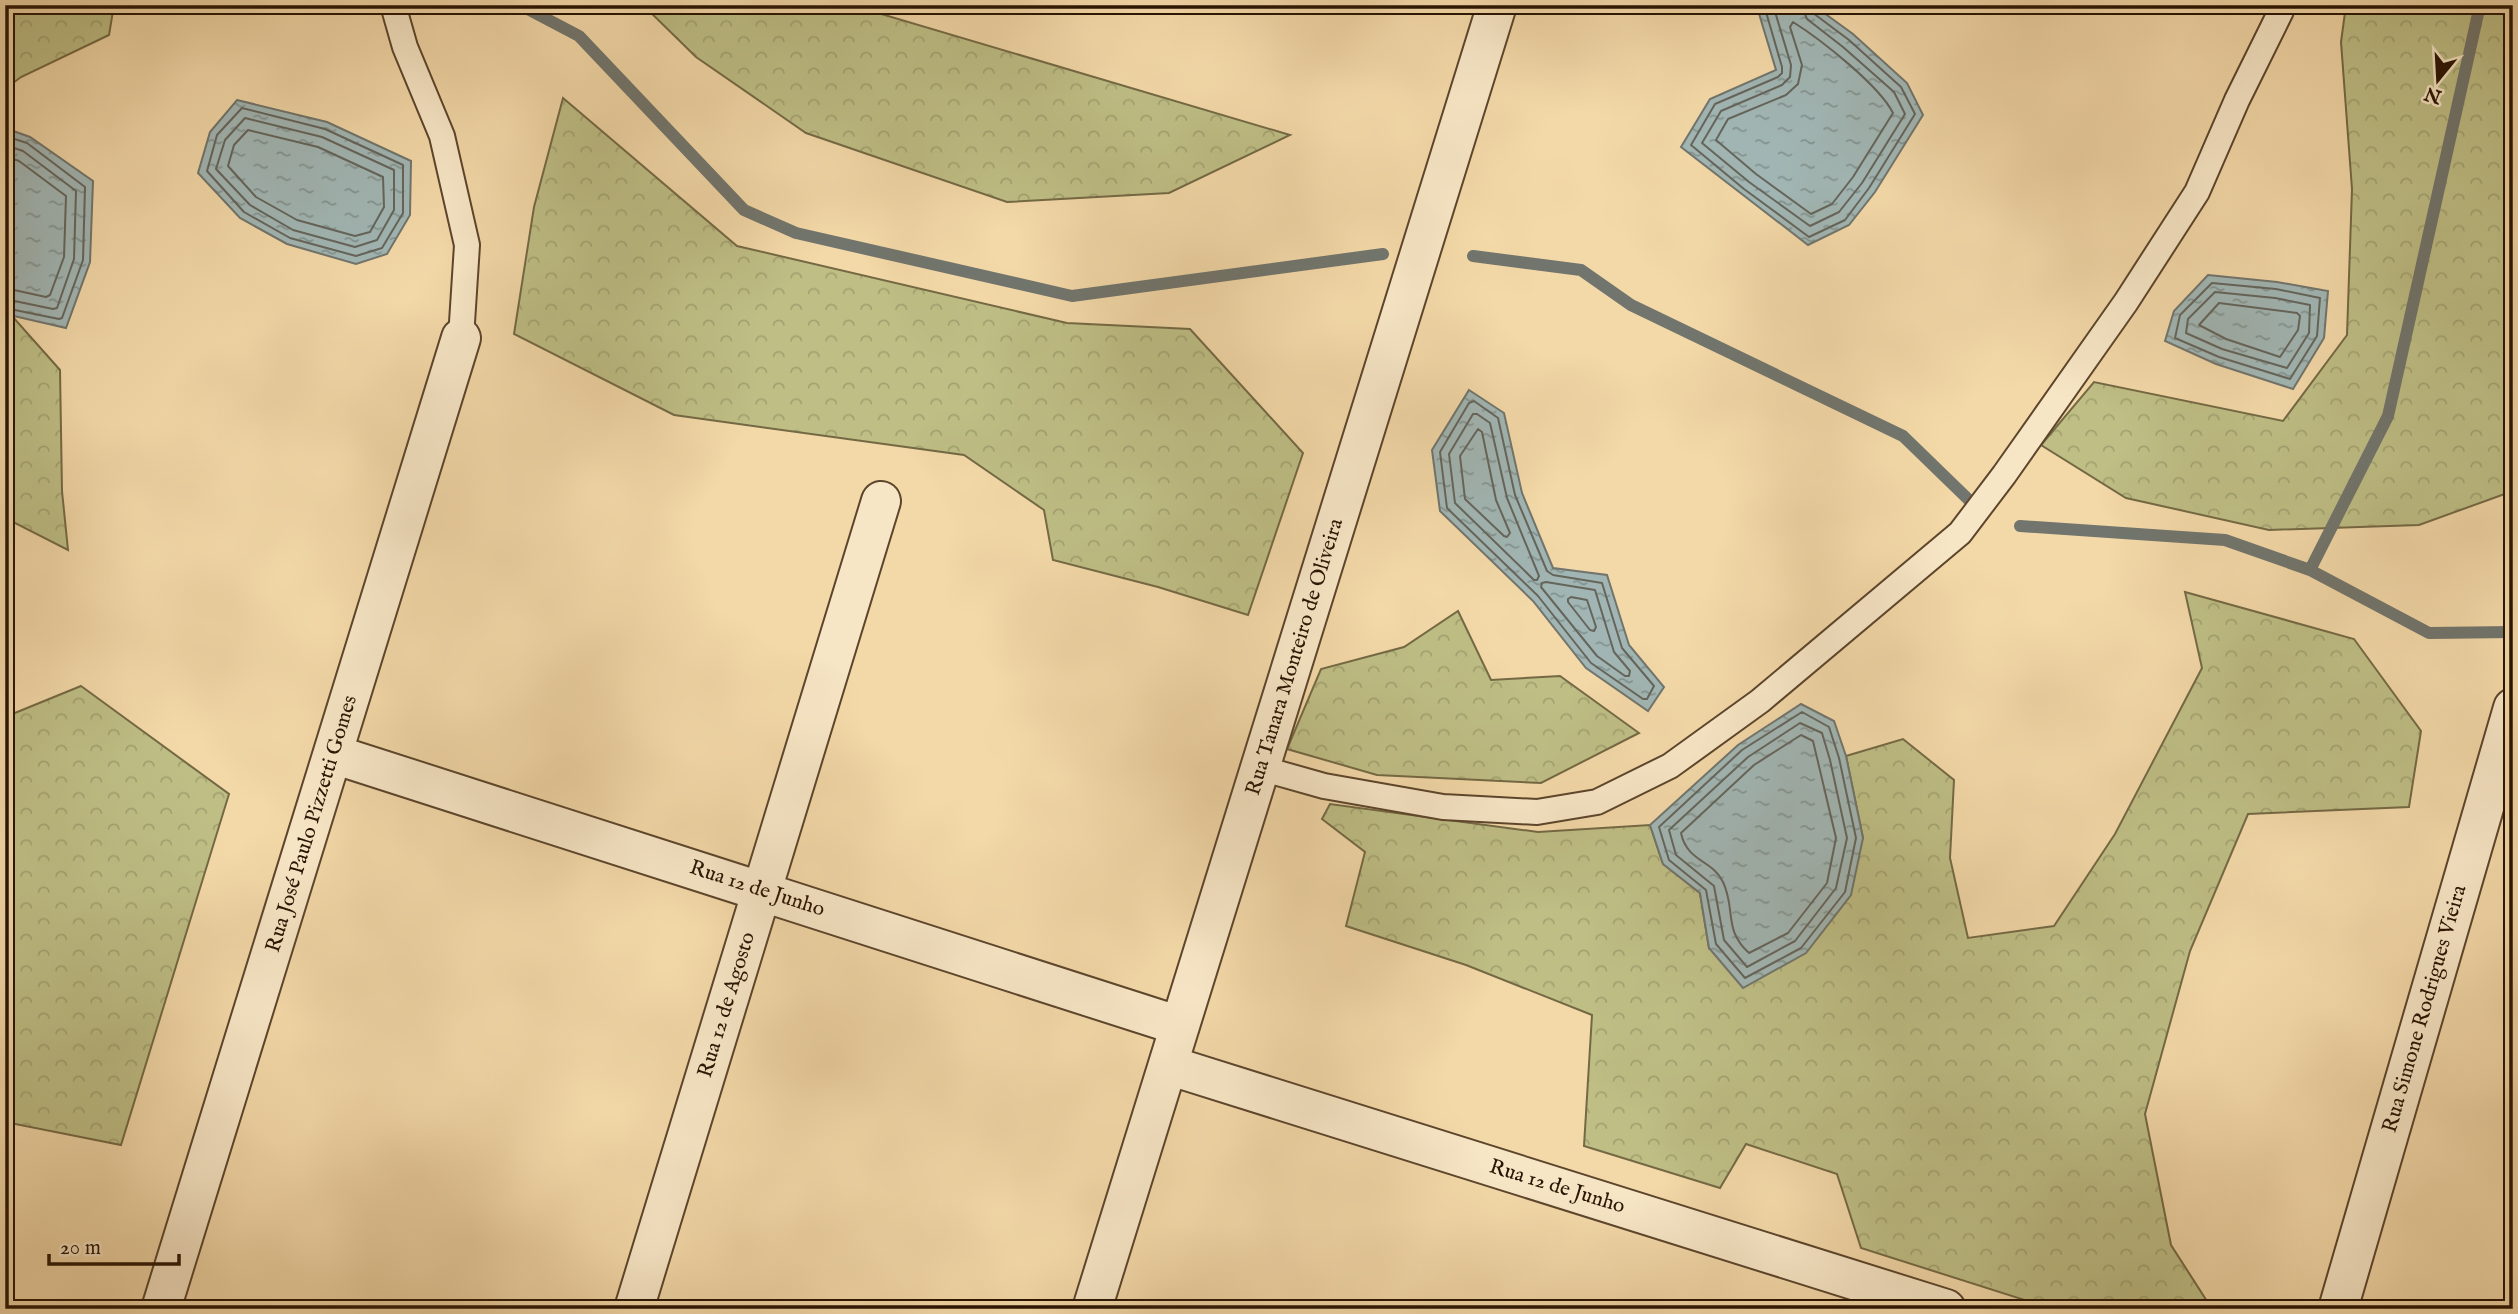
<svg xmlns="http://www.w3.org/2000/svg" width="2518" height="1314" viewBox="0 0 2518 1314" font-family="'IM FELL English',serif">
<defs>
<pattern id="forest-crowns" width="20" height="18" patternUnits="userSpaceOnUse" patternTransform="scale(1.75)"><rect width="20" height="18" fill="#bebe85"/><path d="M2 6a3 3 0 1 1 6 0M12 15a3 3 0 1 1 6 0" fill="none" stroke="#a3a271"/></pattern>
<pattern id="water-ripples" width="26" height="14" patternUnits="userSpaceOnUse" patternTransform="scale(1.75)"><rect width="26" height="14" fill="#a1b6b4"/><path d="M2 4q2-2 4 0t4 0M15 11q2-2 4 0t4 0" fill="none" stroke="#839390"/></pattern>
</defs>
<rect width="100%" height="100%" fill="#f3d8a8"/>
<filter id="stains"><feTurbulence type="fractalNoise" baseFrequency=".00286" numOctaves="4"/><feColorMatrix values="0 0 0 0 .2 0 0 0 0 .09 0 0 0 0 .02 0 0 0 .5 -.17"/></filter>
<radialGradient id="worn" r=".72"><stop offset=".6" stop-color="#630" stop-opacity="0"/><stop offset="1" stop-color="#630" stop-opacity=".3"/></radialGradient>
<path fill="url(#forest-crowns)" stroke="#746944" stroke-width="2" d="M5,5H114L109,35L21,77L5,89Z
M643,5H851L1290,135L1169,193L1007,202L806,133L696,57Z
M2346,5H2513V491L2419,525L2269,530L2126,498L2041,445L2094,382L2283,421L2347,335L2352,189L2341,42Z
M563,98L737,246L1067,323L1190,329L1303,453L1248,615L1158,587L1053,560L1044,510L964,455L674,415L514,334L534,207Z
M5,314L13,317L60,370L62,491L68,550L5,518Z
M2185,592L2354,639L2421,731L2409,807L2248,814L2190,951L2145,1114L2171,1245L2212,1309H2053L1861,1248L1837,1174L1746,1144L1720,1188L1584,1146L1592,1015L1466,965L1346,926L1365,852L1322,819L1330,804L1538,832L1650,825L1663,864L1700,893L1709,948L1863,838L1846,756L1903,739L1954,780L1950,858L1968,938L2054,926L2115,834L2202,668Z
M1458,611L1491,680L1560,676L1639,733L1541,783L1377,775L1287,749L1321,669L1404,647Z
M81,686L229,794L121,1145L5,1122V717Z"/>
<path fill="url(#water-ripples)" stroke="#71756d" stroke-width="2" d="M1769,5H1813L1853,34L1907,83L1923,115L1875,192L1849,225L1808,245L1681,147L1710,99L1776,70L1757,7Z
M237,100L327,122L411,161L410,215L387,254L356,264L287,244L240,218L198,173L210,132Z
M5,128L30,137L93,181L90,262L66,328L5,314Z
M2208,275L2277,282L2328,291L2324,338L2293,389L2216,364L2165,341L2174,311Z
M1469,390L1504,413L1522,493L1553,568L1607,575L1629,645L1664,687L1648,711L1586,668L1533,601L1440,511L1432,450Z
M1801,704L1834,721L1846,756L1863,838L1851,895L1806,953L1743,988L1709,948L1700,893L1663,864L1650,825L1738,745Z"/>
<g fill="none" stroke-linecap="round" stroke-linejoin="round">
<path stroke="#65655c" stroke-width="2" d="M1764,5L1782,67V73L1778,77L1715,104L1691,145L1744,189L1809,237L1845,220L1869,188L1915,114L1901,87L1849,40L1813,13L1810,5
M1773,5L1791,65L1790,77L1782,85L1721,111L1702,143L1749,182L1810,226L1839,212L1862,183L1905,114L1894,92L1843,47L1807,19L1801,5
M1793,22C1820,39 1879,85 1893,113L1853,177L1832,204L1811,214L1756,174L1716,140L1728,119L1786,95L1798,84L1802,65L1790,27Z
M242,108L325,129L403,165V213L382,248L356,256L290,238L244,212L207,171L217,135Z
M245,118L322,137L394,170V210L377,240L355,247L293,230L250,205L216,169L225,140Z
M248,130L318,147L383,177L384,207L370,232L355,236L297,220L256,197L228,166L234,145Z
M5,136L27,143L85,187L83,260L62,318L59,319L5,308
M5,145L23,151L76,191L74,259L57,308L53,309L5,299
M5,156L19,161L66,196L64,257L50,295L46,297L5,288
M2212,283L2276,289L2320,298L2317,336L2290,379L2219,357L2175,338L2180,315Z
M2215,292L2275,298L2310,305L2309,333L2287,368L2222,349L2186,333L2188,319Z
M2219,303L2297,313L2300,316L2298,330L2280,357L2226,339L2199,325Z
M1474,401L1498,418L1515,495L1547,571L1553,575L1602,583L1622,648L1654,686L1647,699H1643L1591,663L1538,596L1447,508L1440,452L1469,403Z
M1473,414H1477L1490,423L1507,498L1539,576L1537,580H1534L1455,503L1449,454Z
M1478,429L1482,432L1496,500L1510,533L1507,537L1504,536L1465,499L1460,456Z
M1546,582L1595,590L1614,652L1630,671L1629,676H1625L1597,656L1541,587L1542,583Z
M1571,597L1587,600L1596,627L1594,631L1590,630L1568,602V599Z
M1802,712L1829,727L1839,758L1856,838L1845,892L1801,948L1745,978L1716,944L1706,890L1669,860L1659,827L1742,750Z
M1800,723L1822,733L1830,760L1847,838L1836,888L1795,941L1747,967L1724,940L1714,886L1676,855L1669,830L1748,757Z
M1801,735L1813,741L1836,838L1827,883L1788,933L1749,953C1723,930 1736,909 1723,882C1713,860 1687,862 1681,833L1754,765Z"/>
<path stroke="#71756d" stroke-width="12" d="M520,5L579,36L744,210L796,233L1072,296L1383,254
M1473,256L1581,270L1631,305L1903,436L1971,502
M2020,526L2225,540L2310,570L2429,633L2513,632
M2310,570L2388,416L2480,5"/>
<defs>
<path id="service" d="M393,5L405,47L442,136L467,245L461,338
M1260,768L1324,786L1443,807L1537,812L1597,802L1670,766L1760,701L1960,533L2004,475L2126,302L2197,192L2237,100L2281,11"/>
<path id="minor" d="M333,754L1180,1026
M1168,1065L1946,1309
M161,1309L461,338
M634,1309L881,501
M1092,1309L1497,5
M2338,1309L2513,708"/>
</defs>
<use href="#service" stroke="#5c452c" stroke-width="28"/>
<use href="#minor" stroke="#5c452c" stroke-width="42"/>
<use href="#service" stroke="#f7e6c6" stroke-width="24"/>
<use href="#minor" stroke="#f7e6c6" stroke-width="38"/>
</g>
<g text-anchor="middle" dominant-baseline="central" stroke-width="7" stroke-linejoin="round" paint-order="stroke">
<g font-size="21" fill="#291403" stroke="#f7e6c6">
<text transform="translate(1295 657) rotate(-73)">Rua Tanara Monteiro de Oliveira</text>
<text transform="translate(312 824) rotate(-73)">Rua José Paulo Pizzetti Gomes</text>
<text transform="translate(757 889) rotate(18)">Rua 12 de Junho</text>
<text transform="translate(727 1005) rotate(-73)">Rua 12 de Agosto</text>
<text transform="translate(2425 1009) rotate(-74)">Rua Simone Rodrigues Vieira</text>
<text transform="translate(1557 1187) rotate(17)">Rua 12 de Junho</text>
</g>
</g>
<rect width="2518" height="1314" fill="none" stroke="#f3d8a8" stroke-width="28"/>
<rect x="7" y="7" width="2504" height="1300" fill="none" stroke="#291403" stroke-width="3.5"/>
<rect x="14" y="14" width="2490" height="1286" fill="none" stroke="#291403" stroke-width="2"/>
<g transform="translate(2438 80) rotate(198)" stroke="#f7e6c6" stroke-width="5" paint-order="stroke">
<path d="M0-5L12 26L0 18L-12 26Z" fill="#291403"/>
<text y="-10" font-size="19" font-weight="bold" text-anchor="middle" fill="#291403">N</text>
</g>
<path d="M49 1254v10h130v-10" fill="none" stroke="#291403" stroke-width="3.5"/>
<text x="60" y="1254" font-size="21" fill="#291403" stroke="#f7e6c6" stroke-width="5" paint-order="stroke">20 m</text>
<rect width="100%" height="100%" filter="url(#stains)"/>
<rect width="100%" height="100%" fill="url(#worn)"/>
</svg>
